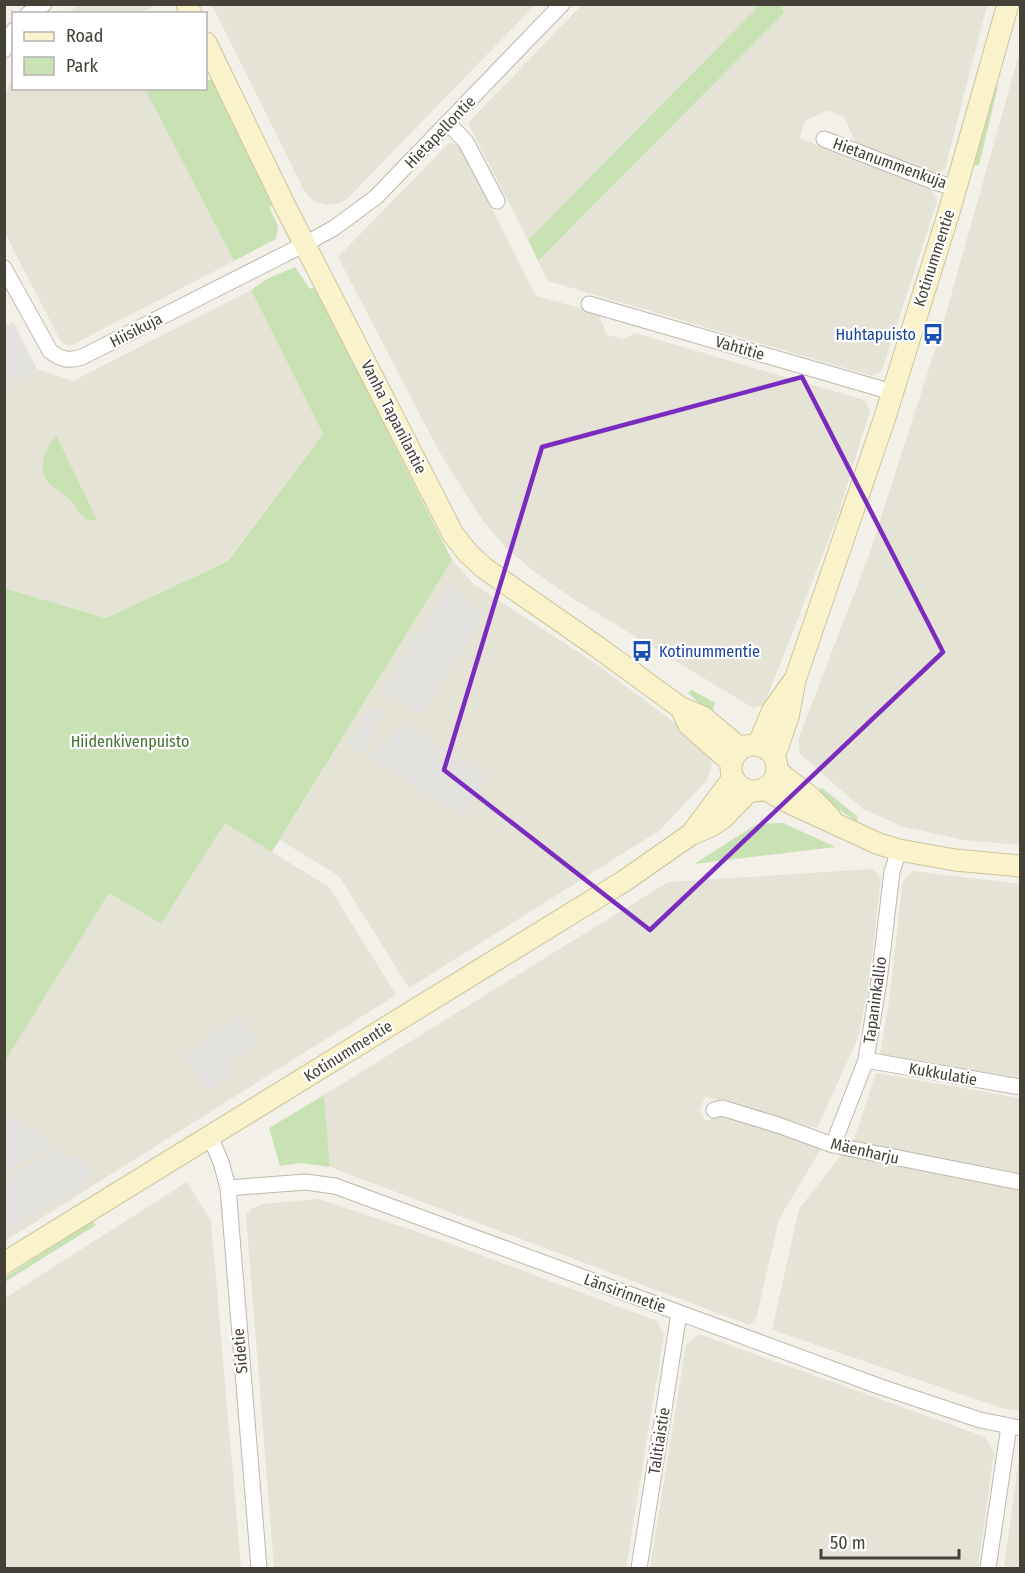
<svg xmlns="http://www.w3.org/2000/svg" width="1025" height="1573" viewBox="0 0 1025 1573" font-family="'Fira Sans Condensed',sans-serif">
<rect width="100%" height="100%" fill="#f2f0e8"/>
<path fill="#e5e2d6" d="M81,5H156L140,13L64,14Z
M212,5H535L347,199L340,203L328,205L318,203L310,198L304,190Z
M582,5H761L528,240L468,123Z
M781,5H987L945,169L937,174L856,143L844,117L827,110L805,121L800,138L931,189L937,201L882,371L872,376L548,281L538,261L784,13Z
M1020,51V845L964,840L904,827L863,809L800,754L798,740L869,555L941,331Z
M13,75L14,88L145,89L234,261L70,346L61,342L5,233V96Z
M449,143L460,145L536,296L598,313L607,335L623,339L635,333L864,400L870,410L836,521L764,705L753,708L572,598L535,572L507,549L483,521L440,453L338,257Z
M251,290L323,434L227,561L106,618L5,588V386L37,369L73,381Z
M452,560L475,585L595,663L703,744L710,754L712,764L707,780L660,830L409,988L339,876L280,840Z
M225,823L329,887L396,995L5,1241L4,1061L109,893L161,924Z
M873,869L881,878L868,989L858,1038L817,1128L705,1097L700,1110L705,1121L721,1115L822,1147L779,1219L756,1319L749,1325L330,1167L324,1095L668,882Z
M913,871L1020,884V1078L880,1054L890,994L903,880Z
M876,1073L1020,1098V1173L853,1142Z
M842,1154L1020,1189V1411L1002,1408L772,1330L799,1209Z
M187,1182L211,1221L241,1568H5V1298Z
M319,1199L424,1234L657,1321L664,1334L626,1568H274L246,1215L253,1208L263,1204Z
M699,1334L985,1437L994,1452L978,1568H650L686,1345Z
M1020,1456V1568H1004L1019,1458Z"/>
<path fill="#c9e2b4" d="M761,4L781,5L784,13L538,261L528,240Z
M212,79L274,205L269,207L278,226L276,239L234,261L145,89L206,88V81Z
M994,86L998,87L979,165H975L973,164Z
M295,267L310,289L315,287L452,560L272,852L225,823L161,924L109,893L5,1061L4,588L106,618L228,561L323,434L251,290L267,279Z
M56,435L97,520C82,523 78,509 70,500C63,493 54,489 48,482C36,468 47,447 56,435Z
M692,690L715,703L712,715L688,693Z
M822,788L857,816L858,823L818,794L816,791Z
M783,823L836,847L694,864L757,824Z
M324,1095L330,1167L301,1163L280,1166L269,1128Z
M92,1221L96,1225L5,1282V1277Z"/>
<path fill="#e4e2df" d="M13,322L37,369L5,386V327Z
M449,585L466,596L464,600L485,613L422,715L383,691Z
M372,705L383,712L370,733L375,736L364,755L348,745Z
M400,722L488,777L463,816L369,758L380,740L387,743Z
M240,1015L258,1044L227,1064L233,1075L207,1091L184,1057L200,1046L210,1035Z
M14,1114L23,1124L42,1132L50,1145L5,1173V1120Z
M58,1147L67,1160L80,1155L95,1176L5,1232V1181Z"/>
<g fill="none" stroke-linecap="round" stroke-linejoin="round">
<defs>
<path id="street" d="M28,14L44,4
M4,50L14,30
M448,123L466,142L497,201
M824,139L935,182L956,188
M4,268L50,351C61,360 69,361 82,357L305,244L334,228L376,197L562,4
M589,304L892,392
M866,1060L1020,1087
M714,1110L722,1108L778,1125L833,1145L1020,1182
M210,1137L221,1162L228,1188L259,1568
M833,1145L866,1060L879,981L892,872L899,850
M228,1188L305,1182L335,1186L881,1387L980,1420L1020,1428
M639,1568L679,1313
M988,1568L1009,1426"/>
<path id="secondary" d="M187,4L191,14
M206,43L286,208L453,534L467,552L484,568L599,648L681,708L703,717L741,749
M681,708L689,725L732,763
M758,745L773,710L793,682
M731 768a23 23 0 1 1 46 0a23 23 0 1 1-46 0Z
M774,757L788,717L795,680L884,420L949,212L1008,4
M777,771L808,795L830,817
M764,789L794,805L879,844L899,850L955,860L1020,866
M692,833L733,778
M4,1263L624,881L690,835L711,826L723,818L749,791"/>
</defs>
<use href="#street" stroke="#bdb8ab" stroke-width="17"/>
<use href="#secondary" stroke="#cdc59b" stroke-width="23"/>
<use href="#street" stroke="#fff" stroke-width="15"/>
<use href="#secondary" stroke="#f9f2cb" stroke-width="21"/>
</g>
<path fill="none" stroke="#7b2cbf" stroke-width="4.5" stroke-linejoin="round" d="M802,377L943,652L650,930L444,770L542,447Z"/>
<defs>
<symbol id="bus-bare" viewBox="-9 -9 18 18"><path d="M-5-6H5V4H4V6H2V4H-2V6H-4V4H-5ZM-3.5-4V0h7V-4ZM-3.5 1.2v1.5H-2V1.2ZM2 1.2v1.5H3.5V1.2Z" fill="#1a4fb4" stroke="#fff" stroke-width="2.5" paint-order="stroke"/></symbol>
</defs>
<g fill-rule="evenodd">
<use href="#bus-bare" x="918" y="319" width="30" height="30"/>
<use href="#bus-bare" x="627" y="636" width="30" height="30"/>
</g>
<g text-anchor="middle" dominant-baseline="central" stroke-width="4.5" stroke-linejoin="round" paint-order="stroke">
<g font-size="16" fill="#454137" stroke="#fff">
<text transform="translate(440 132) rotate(-46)">Hietapellontie</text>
<text transform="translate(890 163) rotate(20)">Hietanummenkuja</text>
<text transform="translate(934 258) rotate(-72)">Kotinummentie</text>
<text transform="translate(136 330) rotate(-27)">Hiisikuja</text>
<text transform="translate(740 348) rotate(16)">Vahtitie</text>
<text transform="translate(394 417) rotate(63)">Vanha Tapanilantie</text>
<text transform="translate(875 1000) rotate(-82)">Tapaninkallio</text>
<text transform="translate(348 1051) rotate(-32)">Kotinummentie</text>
<text transform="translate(943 1074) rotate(10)">Kukkulatie</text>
<text transform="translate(865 1151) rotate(13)">Mäenharju</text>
<text transform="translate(625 1293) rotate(20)">Länsirinnetie</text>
<text transform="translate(240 1351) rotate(-95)">Sidetie</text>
<text transform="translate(659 1441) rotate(-81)">Talitiaistie</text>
</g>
<g font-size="16" fill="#164399" stroke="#fff" text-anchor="end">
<text x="916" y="334">Huhtapuisto</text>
<text x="659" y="651" text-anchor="start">Kotinummentie</text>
</g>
<g font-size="16" fill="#427130" stroke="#fff">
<text x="130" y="741">Hiidenkivenpuisto</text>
</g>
</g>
<rect width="1025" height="1573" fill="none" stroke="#454137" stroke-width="12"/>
<rect x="12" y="12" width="195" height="78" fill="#ffffff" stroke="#b5b3af" stroke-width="1.5"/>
<rect x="24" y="32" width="30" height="9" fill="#f9f2cb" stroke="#b5b3af" stroke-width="1.5"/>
<text x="66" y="42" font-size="18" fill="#454137">Road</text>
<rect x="24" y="57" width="30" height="18" fill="#c9e2b4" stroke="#b5b3af" stroke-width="1.5"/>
<text x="66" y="72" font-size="18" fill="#454137">Park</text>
<path d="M821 1549v9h138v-9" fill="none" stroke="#454137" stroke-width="3"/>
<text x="830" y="1549" font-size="18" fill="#454137" stroke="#ffffff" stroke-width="4.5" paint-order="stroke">50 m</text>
</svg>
